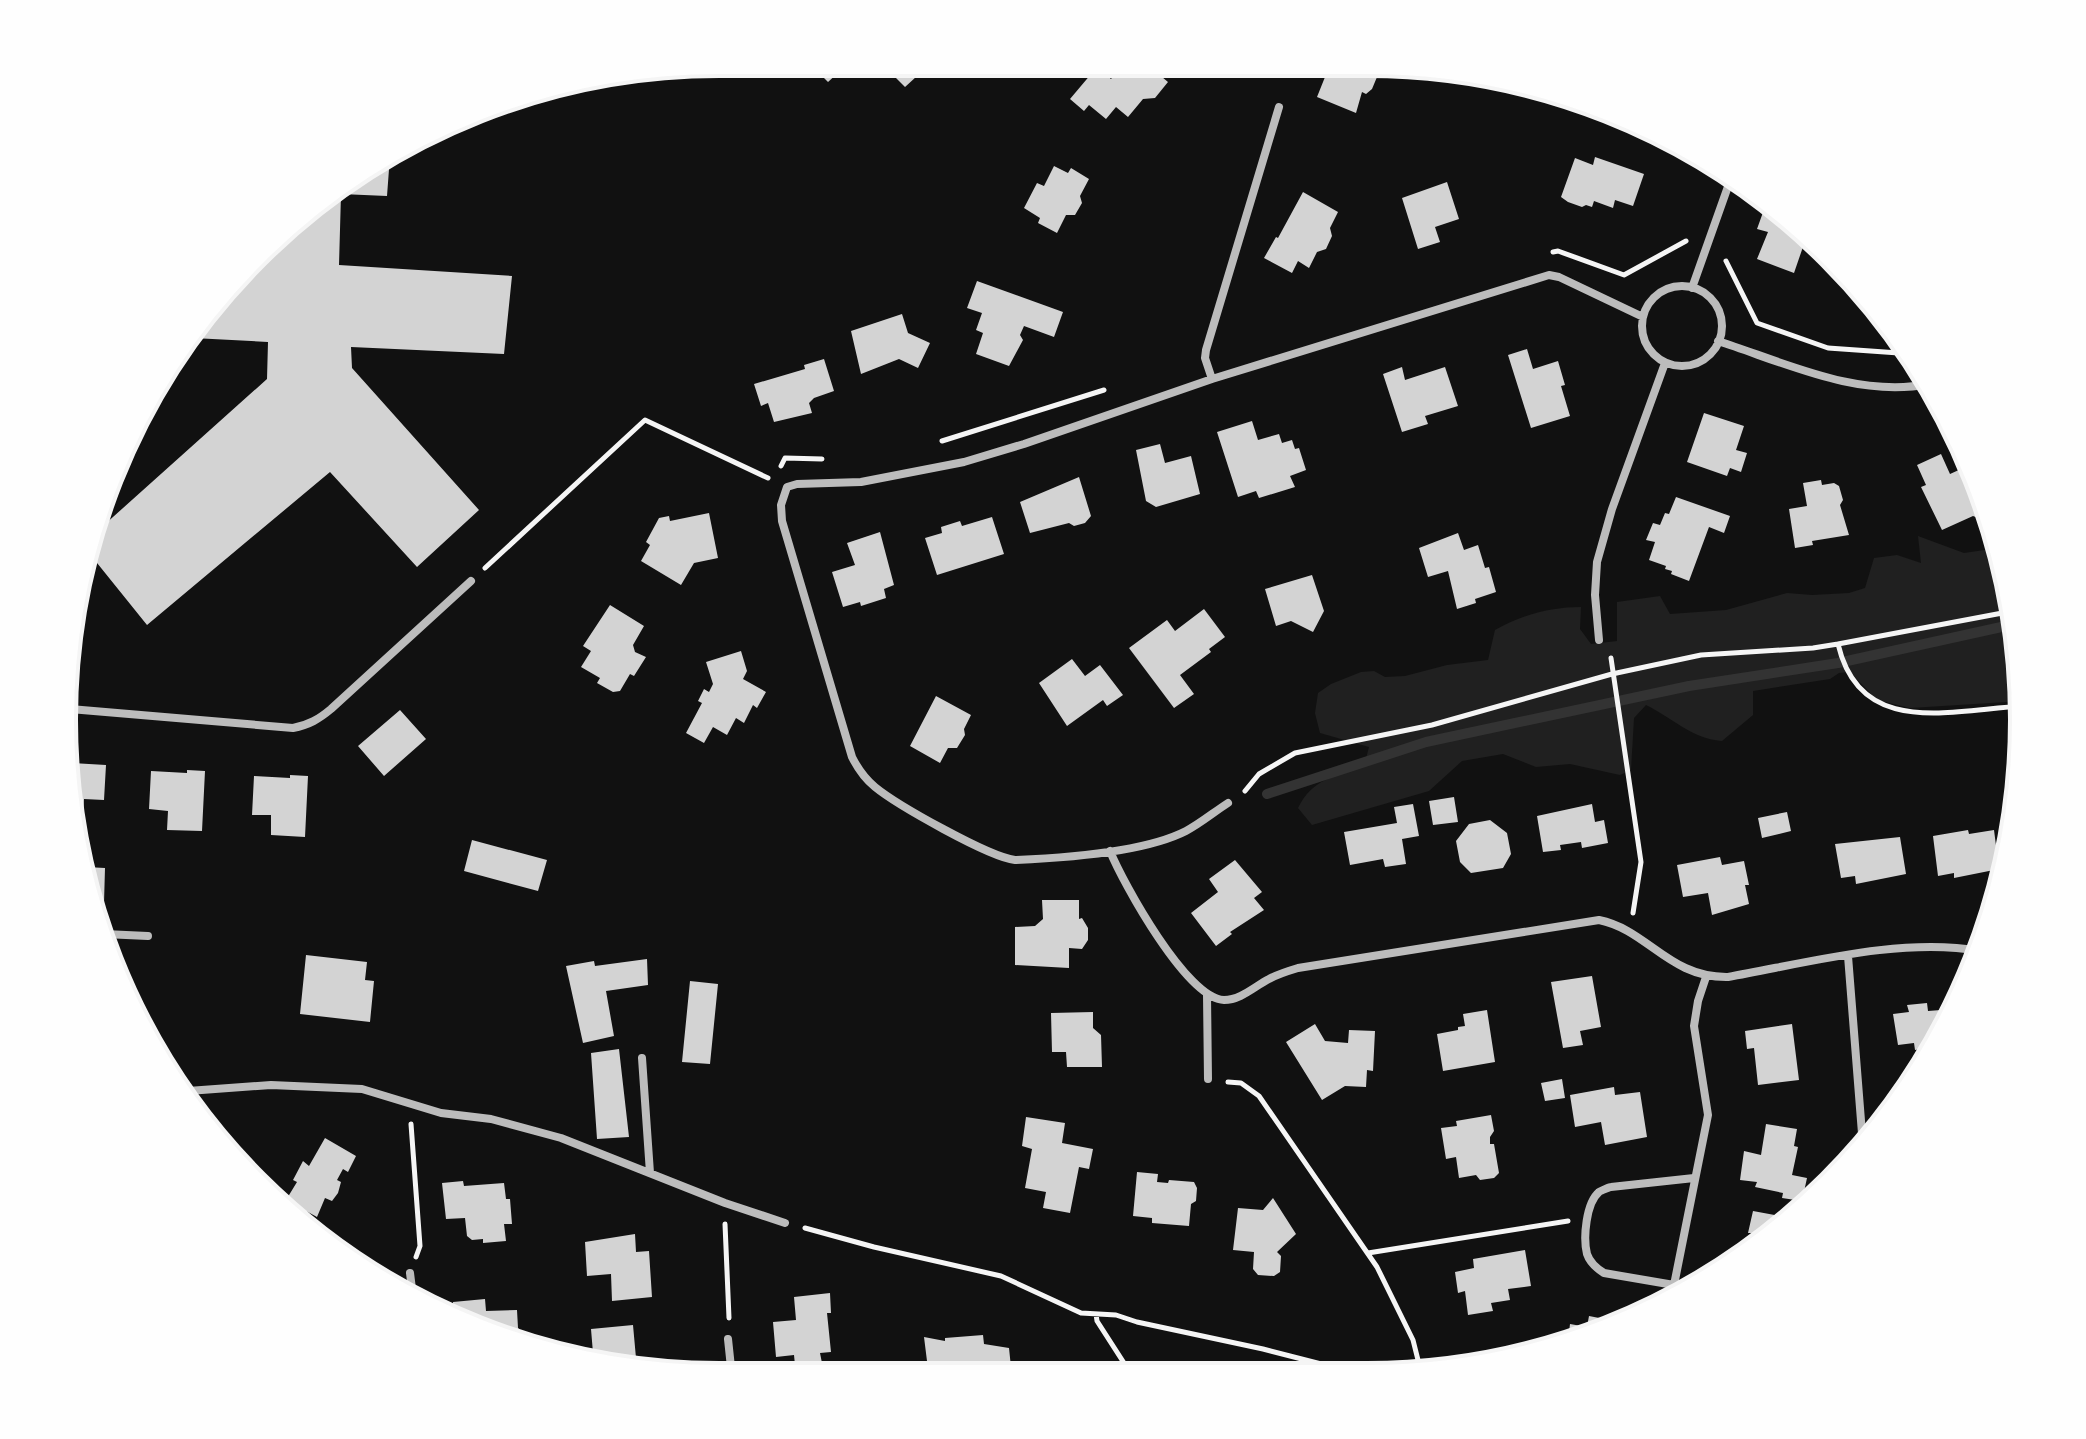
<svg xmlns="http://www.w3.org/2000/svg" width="2086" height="1439" viewBox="0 0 2086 1439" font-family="'Fira Sans',sans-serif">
<rect width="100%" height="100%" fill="#111"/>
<path fill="#202020" d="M1918,536L1964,553L1998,548L2011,592L2022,701L1910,708L1877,700L1850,672L1839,673L1830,679L1753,691V715L1722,741C1690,738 1673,718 1646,705L1634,718L1631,770L1620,775L1570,764L1536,767L1503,754L1462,761L1429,791L1312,825L1298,808C1313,778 1333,778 1364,766L1369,747L1320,733L1315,713L1318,693L1331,684L1361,672L1374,671L1385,677L1405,676L1447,665L1488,660L1495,630C1521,615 1551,607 1581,607L1580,629L1591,644L1617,641V602L1660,596L1670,614L1726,610L1787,593L1812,595L1849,593L1865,588L1874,558L1897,555L1921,563Z"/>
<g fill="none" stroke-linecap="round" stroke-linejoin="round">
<path stroke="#333" stroke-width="10" d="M1267,794L1426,742L1689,686L1838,663L2015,624"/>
</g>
<path fill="#d3d3d3" d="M808,62H850L828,82Z
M880,62H924L928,66L905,87Z
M1125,62H1144L1168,82L1155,98L1143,99L1128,117L1116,107L1106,119L1089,105L1084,111L1070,99L1097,67L1111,79Z
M1334,62L1373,63L1371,67L1376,70L1377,77L1372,89L1366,94L1362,92L1356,113L1317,97L1329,67L1331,69Z
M390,156L387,196L341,194L339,265L512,276L504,354L351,347L352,368L479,510L417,567L330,472L147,625L89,553L94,534L267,379L268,342L193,338L225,286L355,173Z
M1595,157L1644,174L1633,206L1615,200L1613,208L1594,201L1592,207L1586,205L1582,207L1568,202L1561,197L1575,158L1593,165Z
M1054,166L1068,173L1071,168L1089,179L1080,196L1082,203L1075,215H1066L1057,233L1038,223L1040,218L1024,208L1037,183L1044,186Z
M1447,182L1459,219L1435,227L1440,242L1418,249L1402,198Z
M1303,192L1338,212L1330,228L1332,236L1326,249L1317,252L1309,268L1298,261L1292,273L1264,258L1276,237L1278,238Z
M1766,204L1812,239L1810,243L1805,241L1794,273L1757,259L1768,232L1757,229Z
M977,281L1063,312L1054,337L1024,326L1020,335L1023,340L1009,366L976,354L983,333L976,330L982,313L967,308Z
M902,314L908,333L930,343L918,368L899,359L861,374L851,331Z
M1527,349L1533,369L1558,361L1565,385L1561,386L1570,416L1531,428L1508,355Z
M824,359L834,391L814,398L809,403L812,413L774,422L768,403L761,406L754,384L805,369L804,365Z
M1402,367L1405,380L1445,367L1458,406L1425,416L1428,424L1402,432L1383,374Z
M1704,413L1744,426L1736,450L1747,453L1741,472L1730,468L1727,476L1687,462Z
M1252,421L1258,440L1279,434L1282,443L1292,440L1295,449L1299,448L1306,470L1290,476L1295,487L1259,498L1256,491L1238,497L1217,432Z
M1160,444L1165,463L1191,456L1200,494L1156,507L1146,501L1136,450Z
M1941,454L1950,474L1972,464L1988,513L1978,518L1973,516L1942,530L1921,487L1926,485L1917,465Z
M1079,477L1091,516L1085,523L1074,526L1069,523L1030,533L1020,502Z
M1821,480L1822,485L1834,483L1839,486L1843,500L1840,505L1849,535L1812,541L1813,545L1795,548L1789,509L1807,506L1803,483Z
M1676,497L1730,516L1724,533L1709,527L1689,581L1671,574L1672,571L1665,569L1666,566L1649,560L1655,542L1646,540L1653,523L1660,525L1665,513L1669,514Z
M709,513L718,558L694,563L681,585L641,561L650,545L646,542L659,518L669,516L670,521Z
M992,517L1004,554L937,575L925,538L942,533L941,527L960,521L962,526Z
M880,532L894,585L884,589L886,598L861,606L860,602L843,607L832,572L855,565L847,543Z
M1458,533L1464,550L1478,545L1485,568L1489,567L1496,592L1475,599L1476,603L1457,609L1448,571L1428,577L1419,548Z
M1312,575L1324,611L1313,632L1291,621L1276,626L1265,589Z
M610,605L644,626L633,645L635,652L646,657L634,676L630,674L620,691L613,692L597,683L600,678L581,667L591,651L583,646Z
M1204,609L1225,637L1209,649L1211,652L1180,675L1194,694L1174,708L1129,648L1167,620L1175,631Z
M741,651L747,671L743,679L766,692L757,708L753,705L744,723L736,718L727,735L713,727L704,743L686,733L702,703L698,701L704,689L709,692L713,684L706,662Z
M1072,659L1085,676L1100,665L1123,695L1107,706L1103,700L1067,726L1039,683Z
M936,696L971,715L964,729L965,735L957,748H948L940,763L910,746Z
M400,710L426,739L384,776L358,746Z
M72,763L106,765L104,800L84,799L83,818L74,817Z
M187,770L205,771L202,831L167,830L168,811L149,809L151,771L187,773Z
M290,775L308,776L305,837L271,835V815H252L254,776L290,778Z
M1454,797L1458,822L1433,825L1429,801Z
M1413,804L1419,836L1402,839L1406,864L1385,867L1383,859L1350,865L1344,832L1397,823L1394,807Z
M1592,804L1595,822L1604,820L1608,843L1582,848L1581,842L1560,845L1561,850L1543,852L1537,816Z
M1787,812L1791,831L1762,838L1758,818Z
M1490,820L1507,833L1511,854L1503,868L1471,873L1460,862L1456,841L1469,824Z
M1968,830L1969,834L1994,830L1999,869L1954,878V873L1938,876L1933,836Z
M1900,837L1906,874L1856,884L1855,876L1841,878L1835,844Z
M472,840L547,860L538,891L464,871Z
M75,848L86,849V867L105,868L104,903L93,902Z
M1720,857L1722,865L1744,861L1749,885H1745L1749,904L1712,915L1708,893L1683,897L1677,865Z
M1235,860L1262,892L1254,898L1264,910L1230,932L1232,934L1216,946L1191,913L1218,892L1209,879Z
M1042,900H1079V919L1082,918L1088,928V940L1082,949L1069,948V968L1015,965V927L1035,926L1043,919Z
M306,955L367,962L365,980L374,981L370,1022L300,1014Z
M647,959L648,985L606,991L614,1036L583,1043L566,966L594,961L595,966Z
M1592,976L1601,1027L1580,1031L1583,1045L1563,1048L1551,982Z
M690,981L718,984L710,1064L682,1062Z
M1927,1003L1928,1011L1954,1009L1933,1047L1915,1050L1914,1043L1898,1045L1893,1014L1909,1012L1907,1005Z
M1487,1010L1495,1062L1443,1071L1437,1034L1458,1030V1027L1465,1026L1463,1014Z
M1093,1012V1028L1101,1035L1102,1067H1067L1066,1052H1052L1051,1013Z
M1315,1024L1325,1041L1348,1043L1349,1030L1375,1031L1373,1071L1367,1070L1366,1087L1345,1086L1322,1100L1286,1042Z
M1792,1024L1799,1080L1758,1085L1754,1048L1747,1049L1745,1031Z
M619,1049L629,1137L597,1139L591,1053Z
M1918,1077L1913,1085L1905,1094L1903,1079Z
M1562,1079L1565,1098L1545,1101L1541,1083Z
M1614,1087L1615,1095L1640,1092L1647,1137L1605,1145L1601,1122L1575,1127L1570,1095Z
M1491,1115L1494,1131L1490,1137V1144H1494L1499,1173L1494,1178L1480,1180L1476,1175L1459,1178L1456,1157L1446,1159L1441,1128L1457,1126L1456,1121Z
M1026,1117L1065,1123L1062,1143L1093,1149L1089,1169L1079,1167L1070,1213L1043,1208L1046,1192L1025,1188L1032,1149L1022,1146Z
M1766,1124L1797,1129L1794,1146L1798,1147L1792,1175L1807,1178L1802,1201L1782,1198L1783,1193L1755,1187L1757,1182L1740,1180L1744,1151L1761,1155Z
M325,1138L356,1156L348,1172L343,1169L337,1180L341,1182L338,1193L332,1201L325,1198L317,1217L286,1200L297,1182L293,1180L303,1161L309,1166Z
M1137,1172L1158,1174L1157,1182L1168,1183L1169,1180L1194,1182L1197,1188L1196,1201L1191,1204L1189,1226L1152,1223V1218L1133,1216Z
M463,1181L464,1186L504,1183L506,1199H510L512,1224H504L506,1241L483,1243V1239L472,1240L467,1236L465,1218L446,1219L442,1183Z
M1273,1198L1296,1234L1277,1252L1281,1256L1280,1272L1274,1276L1258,1275L1253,1269L1254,1252L1233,1250L1238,1208L1263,1210Z
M1753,1211L1786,1217L1752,1241L1754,1233H1748Z
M635,1234L636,1252L649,1251L652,1297L612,1301L611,1274L587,1276L585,1242Z
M1525,1250L1531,1286L1508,1289L1510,1300L1491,1303L1493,1311L1468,1315L1465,1291L1458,1293L1455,1272L1474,1268L1473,1259Z
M830,1293L831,1313H827L831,1352L820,1353L822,1363L795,1365L794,1355L776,1357L773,1322L796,1320L794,1297Z
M485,1299L486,1311L517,1310L518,1328L533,1343V1347L467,1327L454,1320L453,1302Z
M1589,1316L1620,1322L1568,1340L1570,1324L1587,1327Z
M633,1325L637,1369L594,1365L591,1329Z
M983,1335L984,1344L1009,1348L1012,1377H929L924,1337L945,1341V1338Z"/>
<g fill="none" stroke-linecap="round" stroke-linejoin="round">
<path stroke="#f5f5f5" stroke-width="5" d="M1553,252L1558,251L1624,275L1686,241
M1726,261L1757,323L1828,348L1913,354
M942,441L1104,390
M781,466L785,458L822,459
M485,568L645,420L768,478
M1838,644L2013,611
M1611,658L1641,862L1633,913
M1245,791L1259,774L1295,753L1432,725L1612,674L1701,655L1813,648L1838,644C1860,738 1950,710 2023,706
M1228,1082L1241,1083L1259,1096L1377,1267L1413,1340L1421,1372
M411,1124L420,1246L416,1257
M725,1224L729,1318
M805,1228L874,1247L1001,1276L1081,1313L1116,1315L1137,1322L1263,1349L1372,1377
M1368,1253L1568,1221
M1096,1314L1097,1321L1133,1377"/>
<path stroke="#bcbcbc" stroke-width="8" d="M1642 326a40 40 0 1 1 80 0a40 40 0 1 1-80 0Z
M1692,288L1731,178
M1718,341C1786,363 1857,398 1929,384
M1212,379L1205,358L1206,350L1279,107
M1599,640L1595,595L1597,562L1612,509L1665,363
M70,709L293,728C309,725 319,719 331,709L471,581
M1228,803C1214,812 1201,823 1186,831C1143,853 1064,858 1015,860C989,857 897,805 875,787C864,778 858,769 852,757L782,521L781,505L787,487L797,484L861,482L964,462L1024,444L1212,379L1549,275L1559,277L1643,317
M1110,851C1123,883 1187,999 1224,1000C1241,1000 1255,986 1269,979C1278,974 1288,971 1298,968L1599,920C1648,930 1669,978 1728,977C1807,963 1901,937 1980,951
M104,934L148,936
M1848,956L1863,1146
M1207,995L1208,1079
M642,1058L650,1173
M188,1091L271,1085L362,1089L441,1113L491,1119L561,1138L725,1203L785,1223
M1694,1178L1611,1187C1610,1187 1600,1191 1599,1192C1586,1203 1583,1238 1587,1254C1590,1263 1596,1268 1604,1273L1674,1285L1708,1115L1694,1026L1698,1001L1706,977
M410,1273L413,1297
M728,1339L732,1377"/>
</g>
<path d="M0 0H2086V1439H0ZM719 76H1367A643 643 0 0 1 2010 719V720A643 643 0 0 1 1367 1363H719A643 643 0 0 1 76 720V719A643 643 0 0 1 719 76Z" fill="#fefefe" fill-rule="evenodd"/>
<path fill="none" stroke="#f5f5f5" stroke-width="4" d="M719 76H1367A643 643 0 0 1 2010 719V720A643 643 0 0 1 1367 1363H719A643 643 0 0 1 76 720V719A643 643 0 0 1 719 76Z"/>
</svg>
